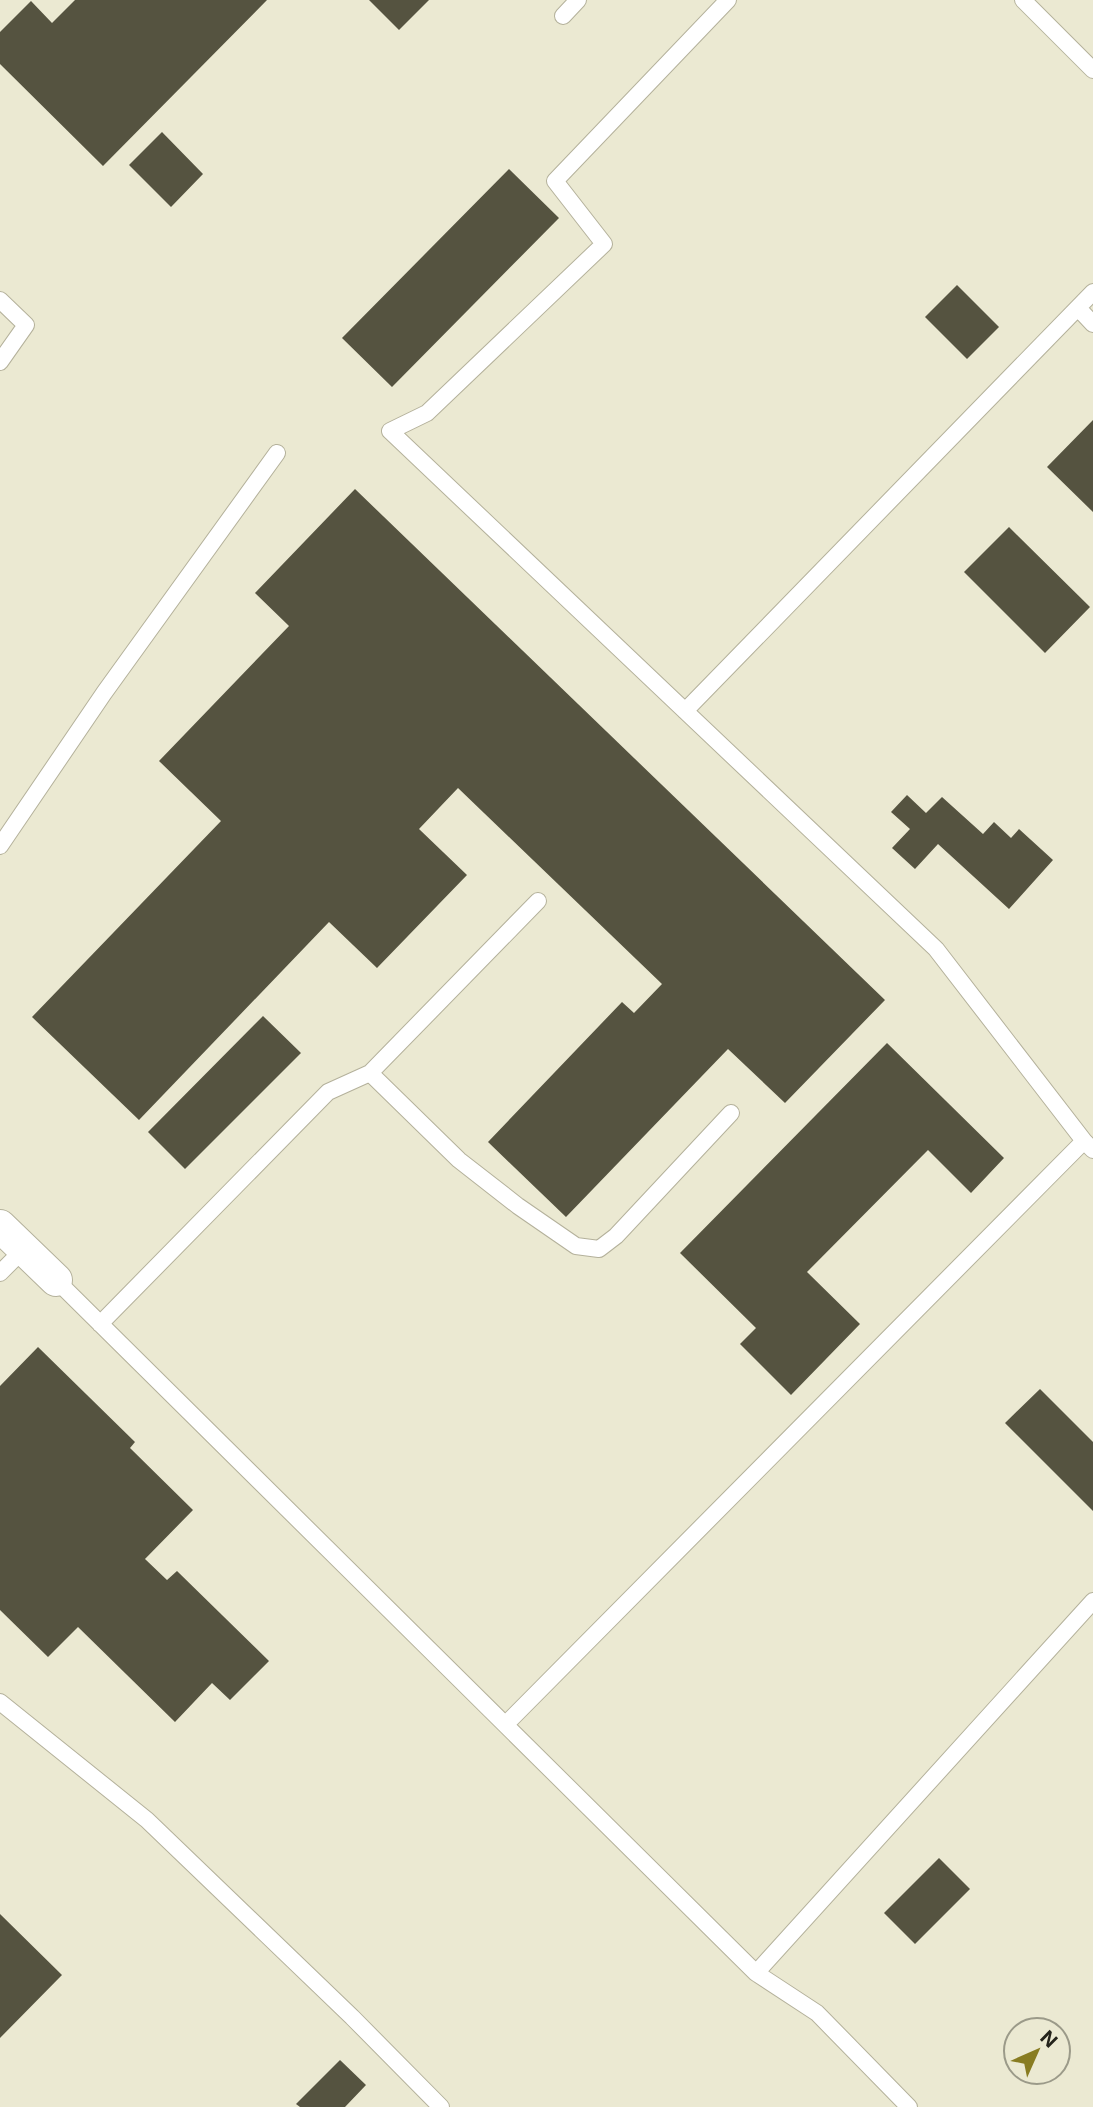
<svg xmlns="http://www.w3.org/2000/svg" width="1093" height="2107" viewBox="0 0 1093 2107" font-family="Inter,sans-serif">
<rect width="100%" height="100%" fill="#ebe9d2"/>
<path fill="#555340" d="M75,0H267L103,166L0,64V32L31,1L52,23Z
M369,0H429L399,30Z
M162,132L203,174L171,207L129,165Z
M509,169L559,218L392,387L342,338Z
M957,285L999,327L967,359L925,317Z
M1093,420V512L1047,467Z
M355,489L885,1000L785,1103L728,1049L566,1217L488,1142L622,1002L634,1013L662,984L458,788L419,829L467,875L377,968L329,922L139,1120L32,1017L221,821L159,761L289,626L255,593Z
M1009,527L1090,607L1045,653L964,572Z
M907,795L926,813L942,797L983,834L994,822L1011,838L1019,829L1053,860L1009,909L938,844L915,869L892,848L910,829L891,812Z
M263,1016L301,1053L185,1169L148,1132Z
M887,1043L1004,1158L971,1193L928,1150L807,1272L860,1324L791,1395L740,1344L756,1328L680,1253Z
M38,1347L135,1442L130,1448L193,1510L145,1559L167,1580L177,1571L269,1661L230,1700L212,1683L175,1722L78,1627L48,1657L0,1610V1386Z
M1040,1389L1093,1442V1511L1005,1423Z
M939,1858L970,1889L915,1944L884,1913Z
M0,1914L62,1975L0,2038Z
M340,2060L366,2085L345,2107H300L296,2104Z"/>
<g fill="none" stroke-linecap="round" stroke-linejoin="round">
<defs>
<path id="lane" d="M728,0L555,181L604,244L427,413L390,431L936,949L1084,1141L1093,1150
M1023,0L1093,70
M563,16L578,0
M0,300L26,325L0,362
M1078,308L1093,324
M685,711L1093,292
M0,846L104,693L277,453
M370,1073L459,1160L518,1206L576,1246L599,1249L616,1236L731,1113
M0,1273L24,1249
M56,1280L756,1973L1093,1601
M100,1324L328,1092L370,1073L538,901
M0,1702L147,1820L352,2017L441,2107
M506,1724L1084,1141
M756,1973L817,2013L909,2107"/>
<path id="street" d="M0,1226L56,1280"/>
</defs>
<use href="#lane" stroke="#b4b19b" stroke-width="18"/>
<use href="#street" stroke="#b4b19b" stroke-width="34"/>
<use href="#lane" stroke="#fff" stroke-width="16"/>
<use href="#street" stroke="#fff" stroke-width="32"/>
</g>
<g transform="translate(1037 2051) rotate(45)"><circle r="33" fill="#ebe9d2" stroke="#9b9a89" stroke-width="2"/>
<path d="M0-5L12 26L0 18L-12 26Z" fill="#887c22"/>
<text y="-10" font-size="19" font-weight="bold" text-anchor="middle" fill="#24231b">N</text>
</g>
</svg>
